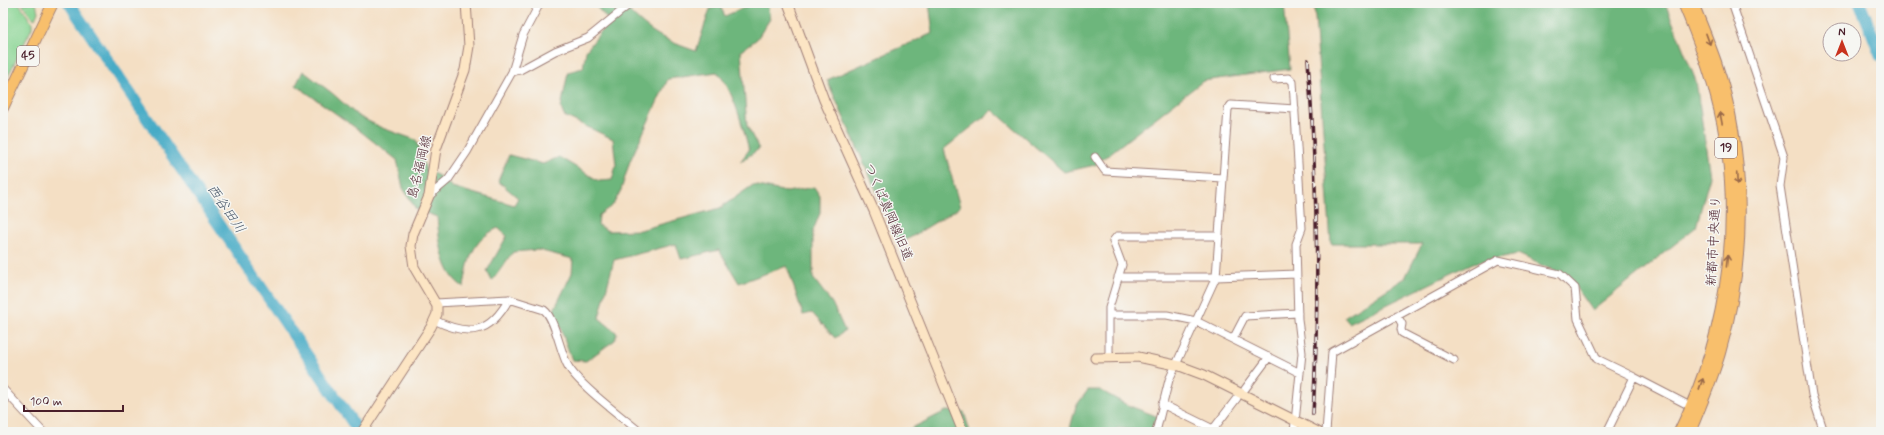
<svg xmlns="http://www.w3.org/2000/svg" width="1884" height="435" viewBox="0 0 1884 435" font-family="Mynerve,'Klee One',sans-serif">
<rect width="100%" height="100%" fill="#f6f6f2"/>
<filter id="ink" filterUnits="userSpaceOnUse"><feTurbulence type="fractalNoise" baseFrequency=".025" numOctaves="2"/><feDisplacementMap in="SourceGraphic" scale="8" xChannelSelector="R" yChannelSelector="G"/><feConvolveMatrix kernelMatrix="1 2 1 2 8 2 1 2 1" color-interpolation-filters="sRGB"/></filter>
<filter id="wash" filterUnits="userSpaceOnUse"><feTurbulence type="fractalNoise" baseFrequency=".012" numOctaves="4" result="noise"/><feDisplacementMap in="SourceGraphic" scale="16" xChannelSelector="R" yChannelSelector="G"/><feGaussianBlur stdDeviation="0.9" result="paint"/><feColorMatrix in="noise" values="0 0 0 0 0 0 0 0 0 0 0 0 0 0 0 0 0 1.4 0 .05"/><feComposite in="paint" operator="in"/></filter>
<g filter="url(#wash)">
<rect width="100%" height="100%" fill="#f4dfc4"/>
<path fill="#87d492" stroke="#687a5e" d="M3,3H19L32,23V28L3,86V55H5L3,46Z
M22,3H36L38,12L35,19L32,17Z"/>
<path fill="#6db67c" stroke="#5c6a54" d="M593,3H632L628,10C650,33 666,41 696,51L710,9L720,6L725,16L754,3H767L770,19L757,39L741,51L747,126L759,149L740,162L749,150C743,127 733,89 717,72L668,79L630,161L621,190L613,205L599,215L598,225L608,231L640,230L720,208L753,185L787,192L814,187L820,196V213L813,231V278L832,303L845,331L835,338L812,313L803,315L787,266L739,283L719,250L681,259L676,244L614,260L599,318L617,333L615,340L586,361L572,360L554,310L572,273L573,259L538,250L513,252L492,281L487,271L507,236L498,228C472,240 468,260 464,287C442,275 439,239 437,217L416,209L403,188L397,160L360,131L296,85L303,71L332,93L358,116L382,128L416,140L426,170L439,176L452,187L514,205L518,198L498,181L509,155L543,164L559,157L599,181L612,180L616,165L613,139L564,116L561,108L568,72L583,68L586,51L609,21Z
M929,3H1284L1290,69L1203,81L1095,165L1064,172L993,110L944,149L960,207L900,244L827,80L933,33Z
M1314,3H1665L1696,81L1710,176L1696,227L1592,311L1569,278L1518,254L1473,263L1349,323L1344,317L1405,278L1422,244H1331Z
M1088,390H1100L1127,405L1164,419L1151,432L1117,428L1116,432H1069L1076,406Z
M946,411L964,412L970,432H904Z"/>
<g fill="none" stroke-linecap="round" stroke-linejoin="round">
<path stroke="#46abc6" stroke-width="12" d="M69,3L359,432
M1860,3L1881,56"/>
</g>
</g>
<g filter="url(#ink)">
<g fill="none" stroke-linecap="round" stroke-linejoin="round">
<defs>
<path id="street" d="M1732,3L1784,157L1780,186L1812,395L1824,432
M512,72L520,70L555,51L588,38L631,3
M1274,79L1289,78L1293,82L1302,228L1296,244L1298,319L1302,353L1294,432
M1095,157L1105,171L1223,178
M429,196L448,180L467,152L512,72L523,35L540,3
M1118,277H1216L1296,274
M436,303L509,299L544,310C555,318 560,352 568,366C579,385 621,416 640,432
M1113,315H1167L1196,321L1300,373
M1397,315L1402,324L1401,329L1402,333L1454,360
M434,320C469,337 490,334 509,299
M1233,339L1245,316L1298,313
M1109,357V308L1122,265L1113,241L1117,236H1218
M3,389L43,432
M1245,389L1269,357
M1162,404L1219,432
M1156,432L1169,380L1216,277L1228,109L1231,105L1295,109
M1211,432L1237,398
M1326,432L1332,352L1498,260L1560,274L1575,288L1578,319L1597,359L1634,377
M1607,432L1634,377L1692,407"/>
<path id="secondary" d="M788,3L824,100L874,211L963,432
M1095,358L1138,357L1180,366L1204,375L1318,432
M362,432L431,327L437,314V306L414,267L411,246L413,234L429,196L436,149L465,70L469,46L466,3"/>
<path id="primary" d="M3,108L53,3
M1679,432C1729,330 1746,207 1716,97C1708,64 1696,34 1683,3
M1690,432C1701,406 1712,380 1720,353C1747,261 1747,153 1716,62C1709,42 1701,23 1693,3"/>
</defs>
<use href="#street" stroke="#9f7f78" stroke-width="9"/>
<use href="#secondary" stroke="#9f7f78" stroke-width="11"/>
<use href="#primary" stroke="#9f7f78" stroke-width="12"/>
<use href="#street" stroke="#fff" stroke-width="7"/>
<use href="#secondary" stroke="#fce5c4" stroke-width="9"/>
<use href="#primary" stroke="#f8bf6c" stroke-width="10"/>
<defs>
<path id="rail" d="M1308,60C1317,178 1320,296 1313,414"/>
</defs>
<use href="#rail" stroke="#4a1f2b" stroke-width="3.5"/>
<use href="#rail" stroke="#f6f6f2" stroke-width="2" stroke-dasharray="6" stroke-linecap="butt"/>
</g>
<defs><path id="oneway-shaft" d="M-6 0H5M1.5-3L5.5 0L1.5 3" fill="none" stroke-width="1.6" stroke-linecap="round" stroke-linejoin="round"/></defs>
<g stroke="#986748">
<use href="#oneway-shaft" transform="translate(1708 39) rotate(70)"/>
<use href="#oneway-shaft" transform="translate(1721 118) rotate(-101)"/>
<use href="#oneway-shaft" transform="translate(1737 179) rotate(87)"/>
<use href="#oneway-shaft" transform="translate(1727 261) rotate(-84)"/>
<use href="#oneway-shaft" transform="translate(1701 384) rotate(-70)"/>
</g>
</g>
<g text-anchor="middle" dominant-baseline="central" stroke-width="3" stroke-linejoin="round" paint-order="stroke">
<g fill="#f6f6f2" stroke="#7e6067" stroke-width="1">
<rect x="17" y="46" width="22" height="20" rx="3"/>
<rect x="1715" y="138" width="22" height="20" rx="3"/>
</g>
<g font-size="12" font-weight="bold" fill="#4a1f2b">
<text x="28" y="56">45</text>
<text x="1726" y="148">19</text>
</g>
<g font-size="13" fill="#4a1f2b" stroke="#f6f6f2">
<text transform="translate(420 167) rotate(-76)">島名福岡線</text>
<text transform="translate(888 212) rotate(67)">つくば真岡線旧道</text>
<text transform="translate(1714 241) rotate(-87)">新都市中央通り</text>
</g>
<g font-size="14" font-style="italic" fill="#485769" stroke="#f6f6f2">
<text transform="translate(226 209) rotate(56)">西谷田川</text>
</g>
</g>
<rect width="1884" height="435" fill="none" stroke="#f6f6f2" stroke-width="16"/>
<g transform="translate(1842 42)"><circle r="19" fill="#f6f6f2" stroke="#b1a0a2"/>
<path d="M0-3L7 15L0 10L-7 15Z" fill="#c8321e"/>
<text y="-6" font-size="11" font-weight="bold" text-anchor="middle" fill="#4a1f2b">N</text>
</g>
<path d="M24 405v6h99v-6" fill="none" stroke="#4a1f2b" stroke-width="2"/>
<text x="30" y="405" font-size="12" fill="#4a1f2b" stroke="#f6f6f2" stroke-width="3" paint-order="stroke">100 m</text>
</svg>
